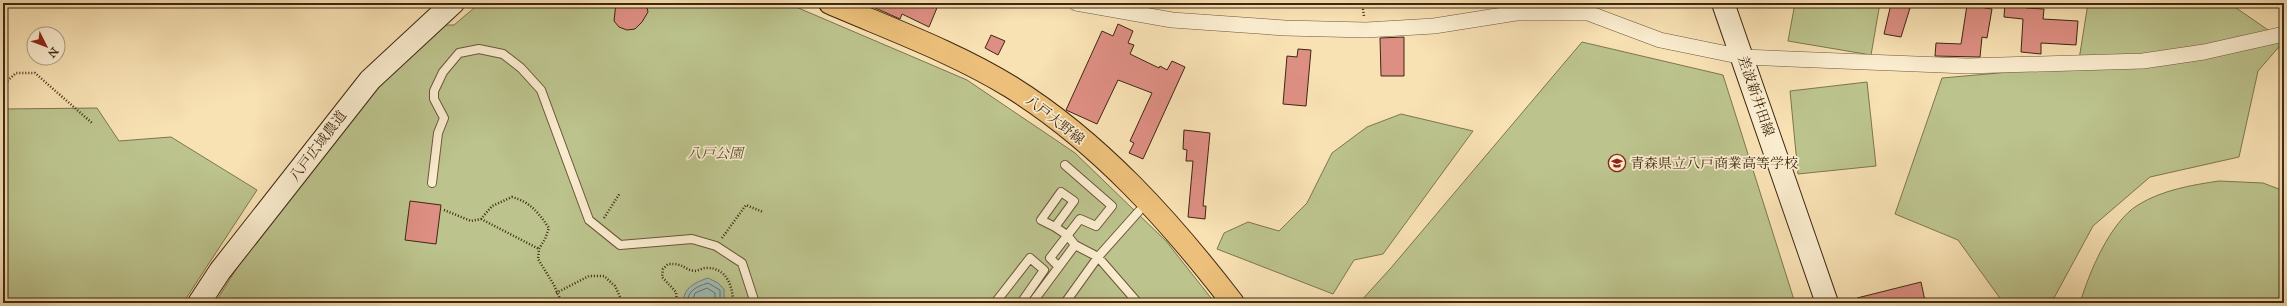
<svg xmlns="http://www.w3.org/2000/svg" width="2287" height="306" viewBox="0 0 2287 306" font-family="'IM FELL Great Primer','Noto Serif JP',serif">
<rect width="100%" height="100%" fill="#f8e1b3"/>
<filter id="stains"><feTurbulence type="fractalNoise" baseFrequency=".005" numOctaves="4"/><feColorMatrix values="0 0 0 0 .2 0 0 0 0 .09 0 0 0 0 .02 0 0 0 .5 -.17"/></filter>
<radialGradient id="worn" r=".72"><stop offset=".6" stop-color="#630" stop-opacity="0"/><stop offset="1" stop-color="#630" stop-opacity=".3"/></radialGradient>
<path fill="#bcc38d" stroke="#7e754f" d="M480,3L789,4L967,80L1075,153L1166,241L1215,303H215L247,252L363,103L441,25H454Z
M1795,3H1880L1871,55L1788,41Z
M2088,3H2229L2284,41L2258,71L2239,157L2150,177L2093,226L2054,298L2002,301L1958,240L1895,214L1942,78L2078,66Z
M1582,42L1723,75L1795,303H1359L1390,269Z
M1867,82L1876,166L1798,174L1790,91Z
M97,108L119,141L171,137L257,190L183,303H3V109Z
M1401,114L1473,131L1383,254L1354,260L1333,294L1217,249L1224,233L1248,222L1279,231L1307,203L1332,153L1367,127Z
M2219,181L2263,183L2284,191V303H2080C2089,273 2110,222 2138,205C2162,190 2192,185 2219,181Z"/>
<path fill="#9fbcb5" stroke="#798073" d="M708,278L718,283L724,289V303H683C684,287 694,283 708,278Z"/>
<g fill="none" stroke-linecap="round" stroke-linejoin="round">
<path stroke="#6f7263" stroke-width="1" d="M687,303C688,290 696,287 708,283L720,290V303
M692,303L695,293L707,288L715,293V303"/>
</g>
<path fill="#de8f83" stroke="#3f2711" d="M616,3H646L648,12L642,22L635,29L627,30L619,27L614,21Z
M864,3H939L929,27L902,14L900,19Z
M2005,3L2026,5V8L2044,9L2043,19L2078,21L2076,45L2041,43V54L2021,52L2023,19L2004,17Z
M1891,4L1910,8L1901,37L1884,34Z
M1967,5L1992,9L1987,38L1982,37L1980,57L1935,56L1936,43L1961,44Z
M1118,24L1133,31L1128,43L1134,45L1130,54L1159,68L1160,66L1167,70L1172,61L1185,67L1143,159L1129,153L1134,143L1130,141L1152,93L1118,80L1097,124L1066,110L1102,31L1113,36Z
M991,35L1005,41L998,55L985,48Z
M1404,37V76H1381L1380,38Z
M1298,49L1311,50L1306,106L1283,104L1287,56L1297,57Z
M1184,130L1210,133L1203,206H1206L1205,219L1188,217L1193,161H1186L1187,150L1183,149Z
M410,201L441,205L436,244L405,240Z
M1921,282L1925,301L1858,303L1857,298Z"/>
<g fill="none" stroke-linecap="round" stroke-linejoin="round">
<defs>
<path id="lane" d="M432,183L438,133L444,118L434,99V91L443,72L459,53L479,49L503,54L521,68L541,90L589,220L620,245L692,239L716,246L742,263L755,303
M1055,227L1041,220L1061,192L1074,201L1055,227L1067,235L1075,245L1098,257L1138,303
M1058,266L1050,258L1080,219L1096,226L1112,206L1065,165
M995,303L1030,258L1044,270L1021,303
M1032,303L1075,245
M1065,303L1098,257L1139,211"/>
<path id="street" d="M1076,3L1172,20L1285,28L1366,30L1434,26L1516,13H1588L1660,40L1743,57L1967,66L2143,61L2204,52L2284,34"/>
<path id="secondary" d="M1723,3L1827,303
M199,303L220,271L370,80L453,3"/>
<path id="primary" d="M830,3C890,29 954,52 1011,87C1099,142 1170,221 1233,303"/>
</defs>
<use href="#lane" stroke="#6d563a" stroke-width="10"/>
<use href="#street" stroke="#6d563a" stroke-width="16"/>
<use href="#secondary" stroke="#3f2711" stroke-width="24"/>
<use href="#primary" stroke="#3f2711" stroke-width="24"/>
<path stroke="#3f2711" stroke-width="2.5" stroke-dasharray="1 2" stroke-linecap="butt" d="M1362,3L1364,16
M3,85L16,73H35L92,123
M444,210L471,221L481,219L492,206L512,197C530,202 538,212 549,228L545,239L539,249L538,259L554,285L562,303
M604,218L620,193
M481,219L539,249
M722,238L746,205L763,212
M556,293L589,276H604L615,286L623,303
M677,303L676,292L662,277L663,269L668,264C684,263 683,269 694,271C698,271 702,268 706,268C727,267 733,287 733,303"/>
<use href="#lane" stroke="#faecce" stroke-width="8"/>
<use href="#street" stroke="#faecce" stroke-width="15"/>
<use href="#secondary" stroke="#faecce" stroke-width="22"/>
<use href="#primary" stroke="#ecc07a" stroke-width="22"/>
</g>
<defs>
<symbol id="school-ring" viewBox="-11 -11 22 22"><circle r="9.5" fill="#faecce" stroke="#8f2418" stroke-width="1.5"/><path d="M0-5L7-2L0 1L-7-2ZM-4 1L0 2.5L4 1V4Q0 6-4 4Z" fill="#8f2418"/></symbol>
</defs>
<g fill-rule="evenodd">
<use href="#school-ring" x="1607" y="153" width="20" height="20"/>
</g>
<g text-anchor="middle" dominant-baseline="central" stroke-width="3.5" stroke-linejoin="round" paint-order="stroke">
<g font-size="14" fill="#3f2711" stroke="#faecce">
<text transform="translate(1756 96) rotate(71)">差波新井田線</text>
<text transform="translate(1055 120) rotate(38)">八戸大野線</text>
<text transform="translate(318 146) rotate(-53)">八戸広域農道</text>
</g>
<g font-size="14" font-style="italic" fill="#5e4e30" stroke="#faecce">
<text x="715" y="153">八戸公園</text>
</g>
<g font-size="14" fill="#3f2711" stroke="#faecce" text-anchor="start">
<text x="1630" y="163">青森県立八戸商業高等学校</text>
</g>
</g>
<rect width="2287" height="306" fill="none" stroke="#f8e1b3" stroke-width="16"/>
<rect x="4" y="4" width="2279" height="298" fill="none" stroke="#3f2711" stroke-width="2"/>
<rect x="8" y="8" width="2271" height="290" fill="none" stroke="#3f2711"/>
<g transform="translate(46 46) rotate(132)"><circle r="19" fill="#faecce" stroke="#af9d82"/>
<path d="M0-3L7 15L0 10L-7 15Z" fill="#8f2418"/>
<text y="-6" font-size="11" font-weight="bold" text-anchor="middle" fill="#3f2711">N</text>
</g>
<rect width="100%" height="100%" filter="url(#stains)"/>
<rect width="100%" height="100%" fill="url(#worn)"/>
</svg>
